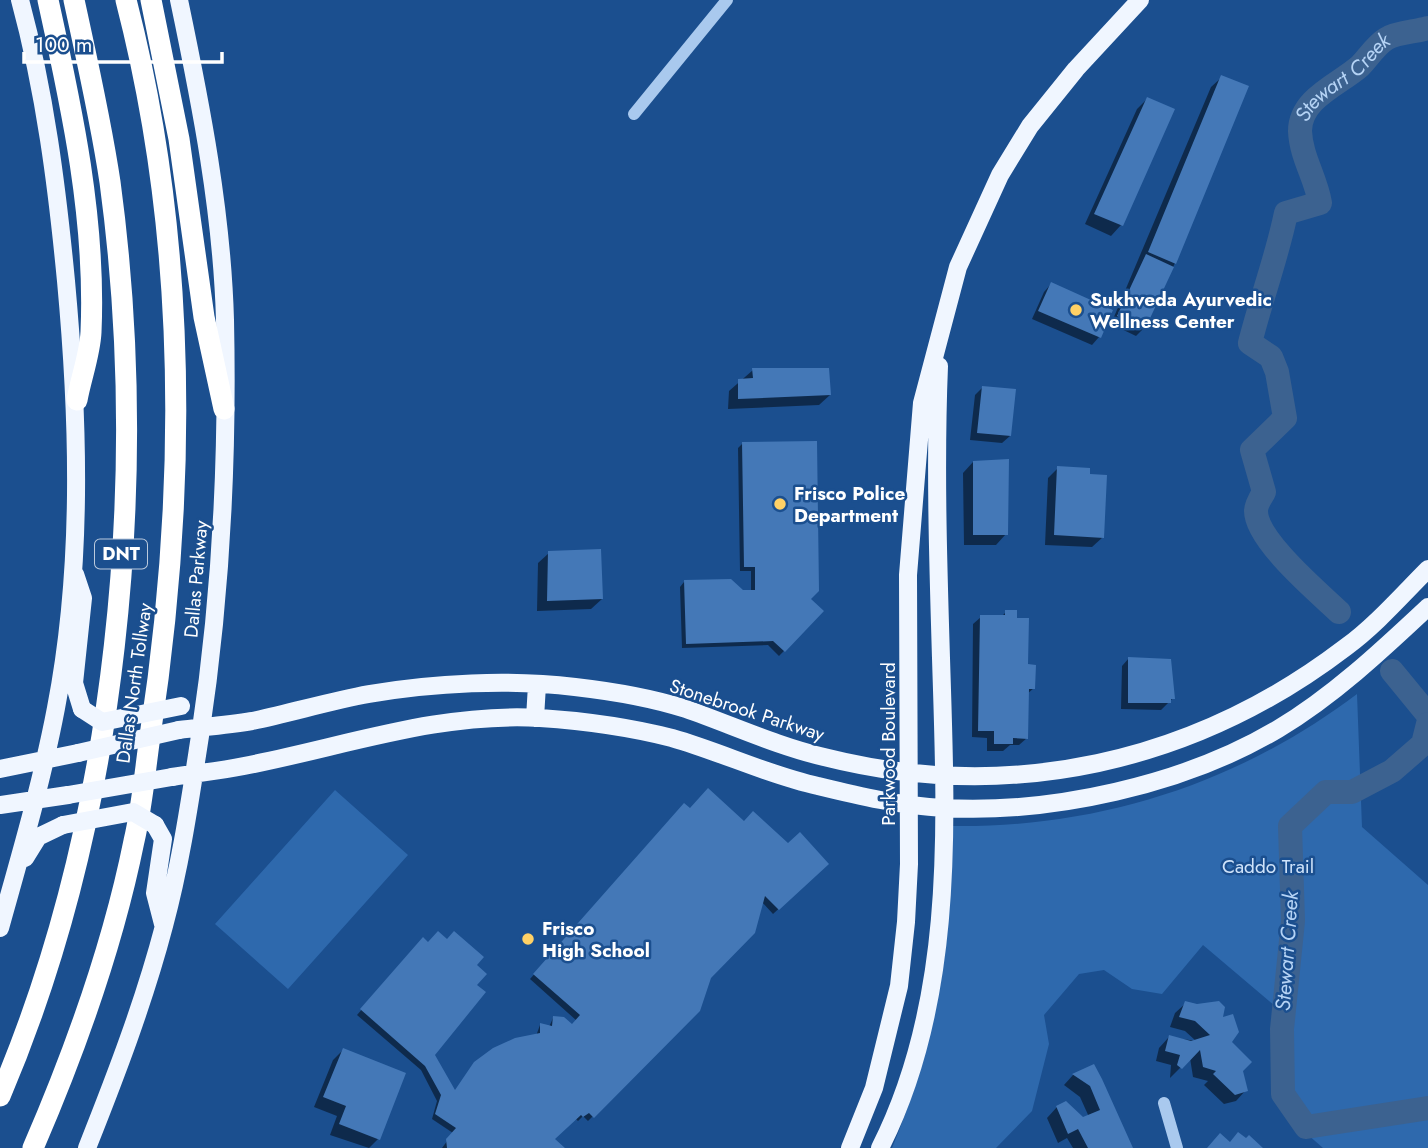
<svg xmlns="http://www.w3.org/2000/svg" width="1428" height="1148" viewBox="0 0 1428 1148" font-family="Jost,sans-serif">
<rect width="100%" height="100%" fill="#1b4f8f"/>
<path fill="#2e69ad" d="M1357,694L1362,827L1428,885V1148H1323L1282,1112V1012L1203,945L1162,994L1132,989L1104,970L1079,974L1044,1015L1049,1044L1032,1111L996,1148H892C938,1036 952,947 952,826C1100,828 1239,783 1357,694Z
M335,790L408,855L288,989L215,924Z"/>
<path fill="#0007" d="M1222,77L1175,263L1144,328L1136,336L1111,324L1211,87Z
M1147,99L1173,110L1121,225L1111,236L1085,224L1137,109Z
M1051,284L1111,311L1099,337L1092,345L1032,319L1044,292Z
M753,370L830,395L819,405L728,409L729,391Z
M983,387L1010,436L1002,443L970,440L975,395Z
M743,443L809,600L822,612L779,656L768,645L682,648L680,587L684,582L751,592V571H740L738,448Z
M973,462L1006,534L996,545H964L963,473Z
M1058,468L1103,537L1092,547L1045,545L1048,478Z
M549,553L602,599L591,609L537,611L538,563Z
M1006,612L1034,688L1027,694V738L1019,745H1010L1003,751H987V738L972,737L973,624L981,617H1001Z
M1129,658L1173,698L1161,710L1121,709L1122,666Z
M680,810L744,823L827,864L773,914L762,902L709,978L699,1010L588,1121L583,1116L578,1121L575,1118L552,1139L562,1148H442L453,1133L432,1119L437,1101L421,1070L357,1015L419,944L475,965V985L433,1055L454,1092L536,1036L540,1025L549,1027L553,1018L572,1026L577,1021L530,979Z
M1186,1003L1221,1019L1246,1090L1236,1101L1224,1104L1204,1085L1208,1081L1193,1077L1190,1058L1170,1078L1171,1065L1156,1061L1159,1048L1169,1037L1196,1041L1185,1031L1170,1027L1175,1013Z
M343,1050L378,1139L369,1148L330,1135L337,1116L314,1107L333,1060Z
M1093,1066L1131,1148H1073L1067,1138L1058,1143L1047,1118L1057,1107L1083,1119L1089,1117L1080,1097L1064,1085L1073,1075Z"/>
<g fill="none" stroke-linecap="round" stroke-linejoin="round">
<g stroke="#3c6290" stroke-width="24">
<path id="s1" d="M1339,612C1318,592 1256,540 1256,511C1256,505 1261,497 1264,492L1252,450L1285,418L1277,372L1271,357L1250,343C1261,299 1277,257 1286,213L1320,203C1316,178 1301,157 1300,131C1300,98 1340,84 1360,66C1368,58 1376,45 1386,39C1397,32 1416,32 1428,28"/>
<path d="M1392,671L1428,715"/>
<path d="M1428,724L1423,744L1392,771L1352,792H1326L1290,826L1293,921L1282,1029L1283,1094L1306,1127L1428,1108"/>
</g>
</g>
<path fill="#4478b7" d="M1221,75L1249,86L1176,264L1148,252Z
M1147,97L1175,109L1123,226L1094,214Z
M1146,254L1174,267L1145,329L1117,316Z
M1051,282L1113,310L1101,338L1038,311Z
M752,368H829L831,395L738,399V379L753,378Z
M982,386L1016,389L1011,436L977,433Z
M817,441L819,591L811,599L824,611L785,652L773,641L686,644L684,580L731,579L743,590H755V567H744L742,442Z
M1009,459L1008,535H973V461Z
M1057,466L1090,468V474L1107,475L1104,538L1054,535Z
M601,549L603,599L547,601L548,551Z
M1005,610H1017V618H1029L1028,664L1036,665L1035,689H1029L1028,739L1013,738V744H994V731H978L980,615H1005Z
M1128,657L1171,659L1175,699H1171V703H1128Z
M708,788L744,821L753,811L788,843L800,832L829,864L779,910L765,896L755,933L711,978L700,1011L594,1118L589,1113L583,1117L581,1115L555,1139L565,1148H447L446,1139L456,1128L435,1114L441,1095L425,1066L360,1009L423,937L428,942L438,931L447,939L454,931L484,957L477,965L487,974L477,985L486,992L435,1055L455,1090L474,1062L493,1048L515,1038L540,1033V1023L552,1026L553,1016L564,1017L572,1024L580,1015L533,974L684,803L690,808Z
M1185,1001L1197,1004L1219,1001L1225,1007L1223,1017L1233,1014L1239,1032L1232,1042L1252,1062L1243,1071L1248,1091L1235,1095L1213,1074L1216,1071L1203,1067L1200,1050L1182,1069L1177,1065L1180,1055L1165,1051L1169,1035L1191,1041L1210,1035L1195,1021L1179,1017Z
M343,1048L406,1073L380,1140L339,1124L346,1106L323,1097Z
M1094,1064L1102,1079L1133,1148H1088L1078,1129L1068,1134L1056,1106L1066,1101L1083,1117L1100,1110L1090,1086L1072,1074Z
M1238,1132L1246,1138L1249,1135L1263,1148H1207L1220,1133L1230,1142Z"/>
<g fill="none" stroke-linecap="round" stroke-linejoin="round">
<path stroke="#a9c9ee" stroke-width="12" d="M634,114L727,0
M1164,1103L1177,1148"/>
<path stroke="#f0f6ff" stroke-width="18" d="M75,574L83,598L74,683L82,709
M535,718L537,685
M179,730C204,727 228,725 252,721C291,713 330,701 369,694C433,683 510,679 575,687C610,691 652,698 686,709C732,725 777,746 824,757C1010,804 1194,763 1346,647C1376,625 1402,595 1428,569
M0,769L78,753
M172,777C196,773 220,771 244,766C343,747 438,712 540,718C585,721 629,727 672,738C721,752 768,775 818,786C859,796 902,806 943,808C1051,814 1184,785 1278,729C1333,696 1381,651 1428,607
M0,805L68,795
M155,825L163,839L155,893L163,924
M25,858L38,837L63,825
M0,928C20,856 42,782 56,708C83,568 79,422 66,281C57,187 45,92 20,0
M87,1148C116,1075 144,1002 164,926C181,863 190,800 200,736C221,598 228,459 225,320C222,212 201,105 179,0
M850,1148L874,1088L899,986L906,922L909,864L908,575L922,403L958,267L1000,175L1030,126L1076,69L1140,0
M880,1148C956,998 946,821 941,658C938,560 935,463 939,366"/>
<path stroke="#fff" stroke-width="21" d="M48,0C72,109 96,220 91,332C90,354 81,378 77,400
M151,0L179,139L204,317L224,409
M0,1096C118,820 150,478 110,182C101,121 87,60 74,0
M33,1148C75,1051 113,945 134,841C142,807 145,771 150,736C187,493 188,240 126,0"/>
<path stroke="#f0f6ff" stroke-width="18" d="M82,709L102,722L181,706
M78,753L179,730
M68,795L172,777
M63,825L133,812L155,825"/>
</g>
<g fill="#ffd166" stroke="#1b4f8f" stroke-width="2.5">
<circle cx="1076" cy="310" r="7"/>
<circle cx="780" cy="504" r="7"/>
<circle cx="528" cy="939" r="7"/>
</g>
<g text-anchor="middle" dominant-baseline="central" stroke-width="5" stroke-linejoin="round" paint-order="stroke">
<rect fill="#1b4f8f" stroke="#bbcadd" stroke-width="2" x="95" y="539.5" width="52" height="29" rx="5"/>
<g font-size="18" font-weight="bold" fill="#fff">
<text x="121" y="554">DNT</text>
</g>
<g font-size="19" font-weight="bold" fill="#fff" stroke="#1b4f8f" text-anchor="start">
<text x="1090" y="299">Sukhveda Ayurvedic<tspan x="1090" dy="22">Wellness Center</tspan></text>
<text x="794" y="493">Frisco Police<tspan x="794" dy="22">Department</tspan></text>
<text x="542" y="928">Frisco<tspan x="542" dy="22">High School</tspan></text>
</g>
<g font-size="19" fill="#fff" stroke="#1b4f8f">
<text transform="translate(196 579) rotate(-85)">Dallas Parkway</text>
<text transform="translate(134 683) rotate(-82)">Dallas North Tollway</text>
<text transform="translate(747 710) rotate(18)">Stonebrook Parkway</text>
<text transform="translate(888 744) rotate(-90)">Parkwood Boulevard</text>
</g>
<g font-size="19" fill="#cfe3fa" stroke="#1b4f8f">
<text x="1268" y="866">Caddo Trail</text>
</g>
<g font-size="21" font-style="italic" fill="#b5d3f5" stroke="#1b4f8f">
<text stroke="none"><textPath href="#s1" startOffset="648">Stewart Creek</textPath></text>
<text transform="translate(1287 951) rotate(-86)">Stewart Creek</text>
</g>
</g>
<path d="M24 52v10h198v-10" fill="none" stroke="#ffffff" stroke-width="3.5"/>
<text x="35" y="52" font-size="21" fill="#ffffff" stroke="#1b4f8f" stroke-width="5" paint-order="stroke">100 m</text>
</svg>
